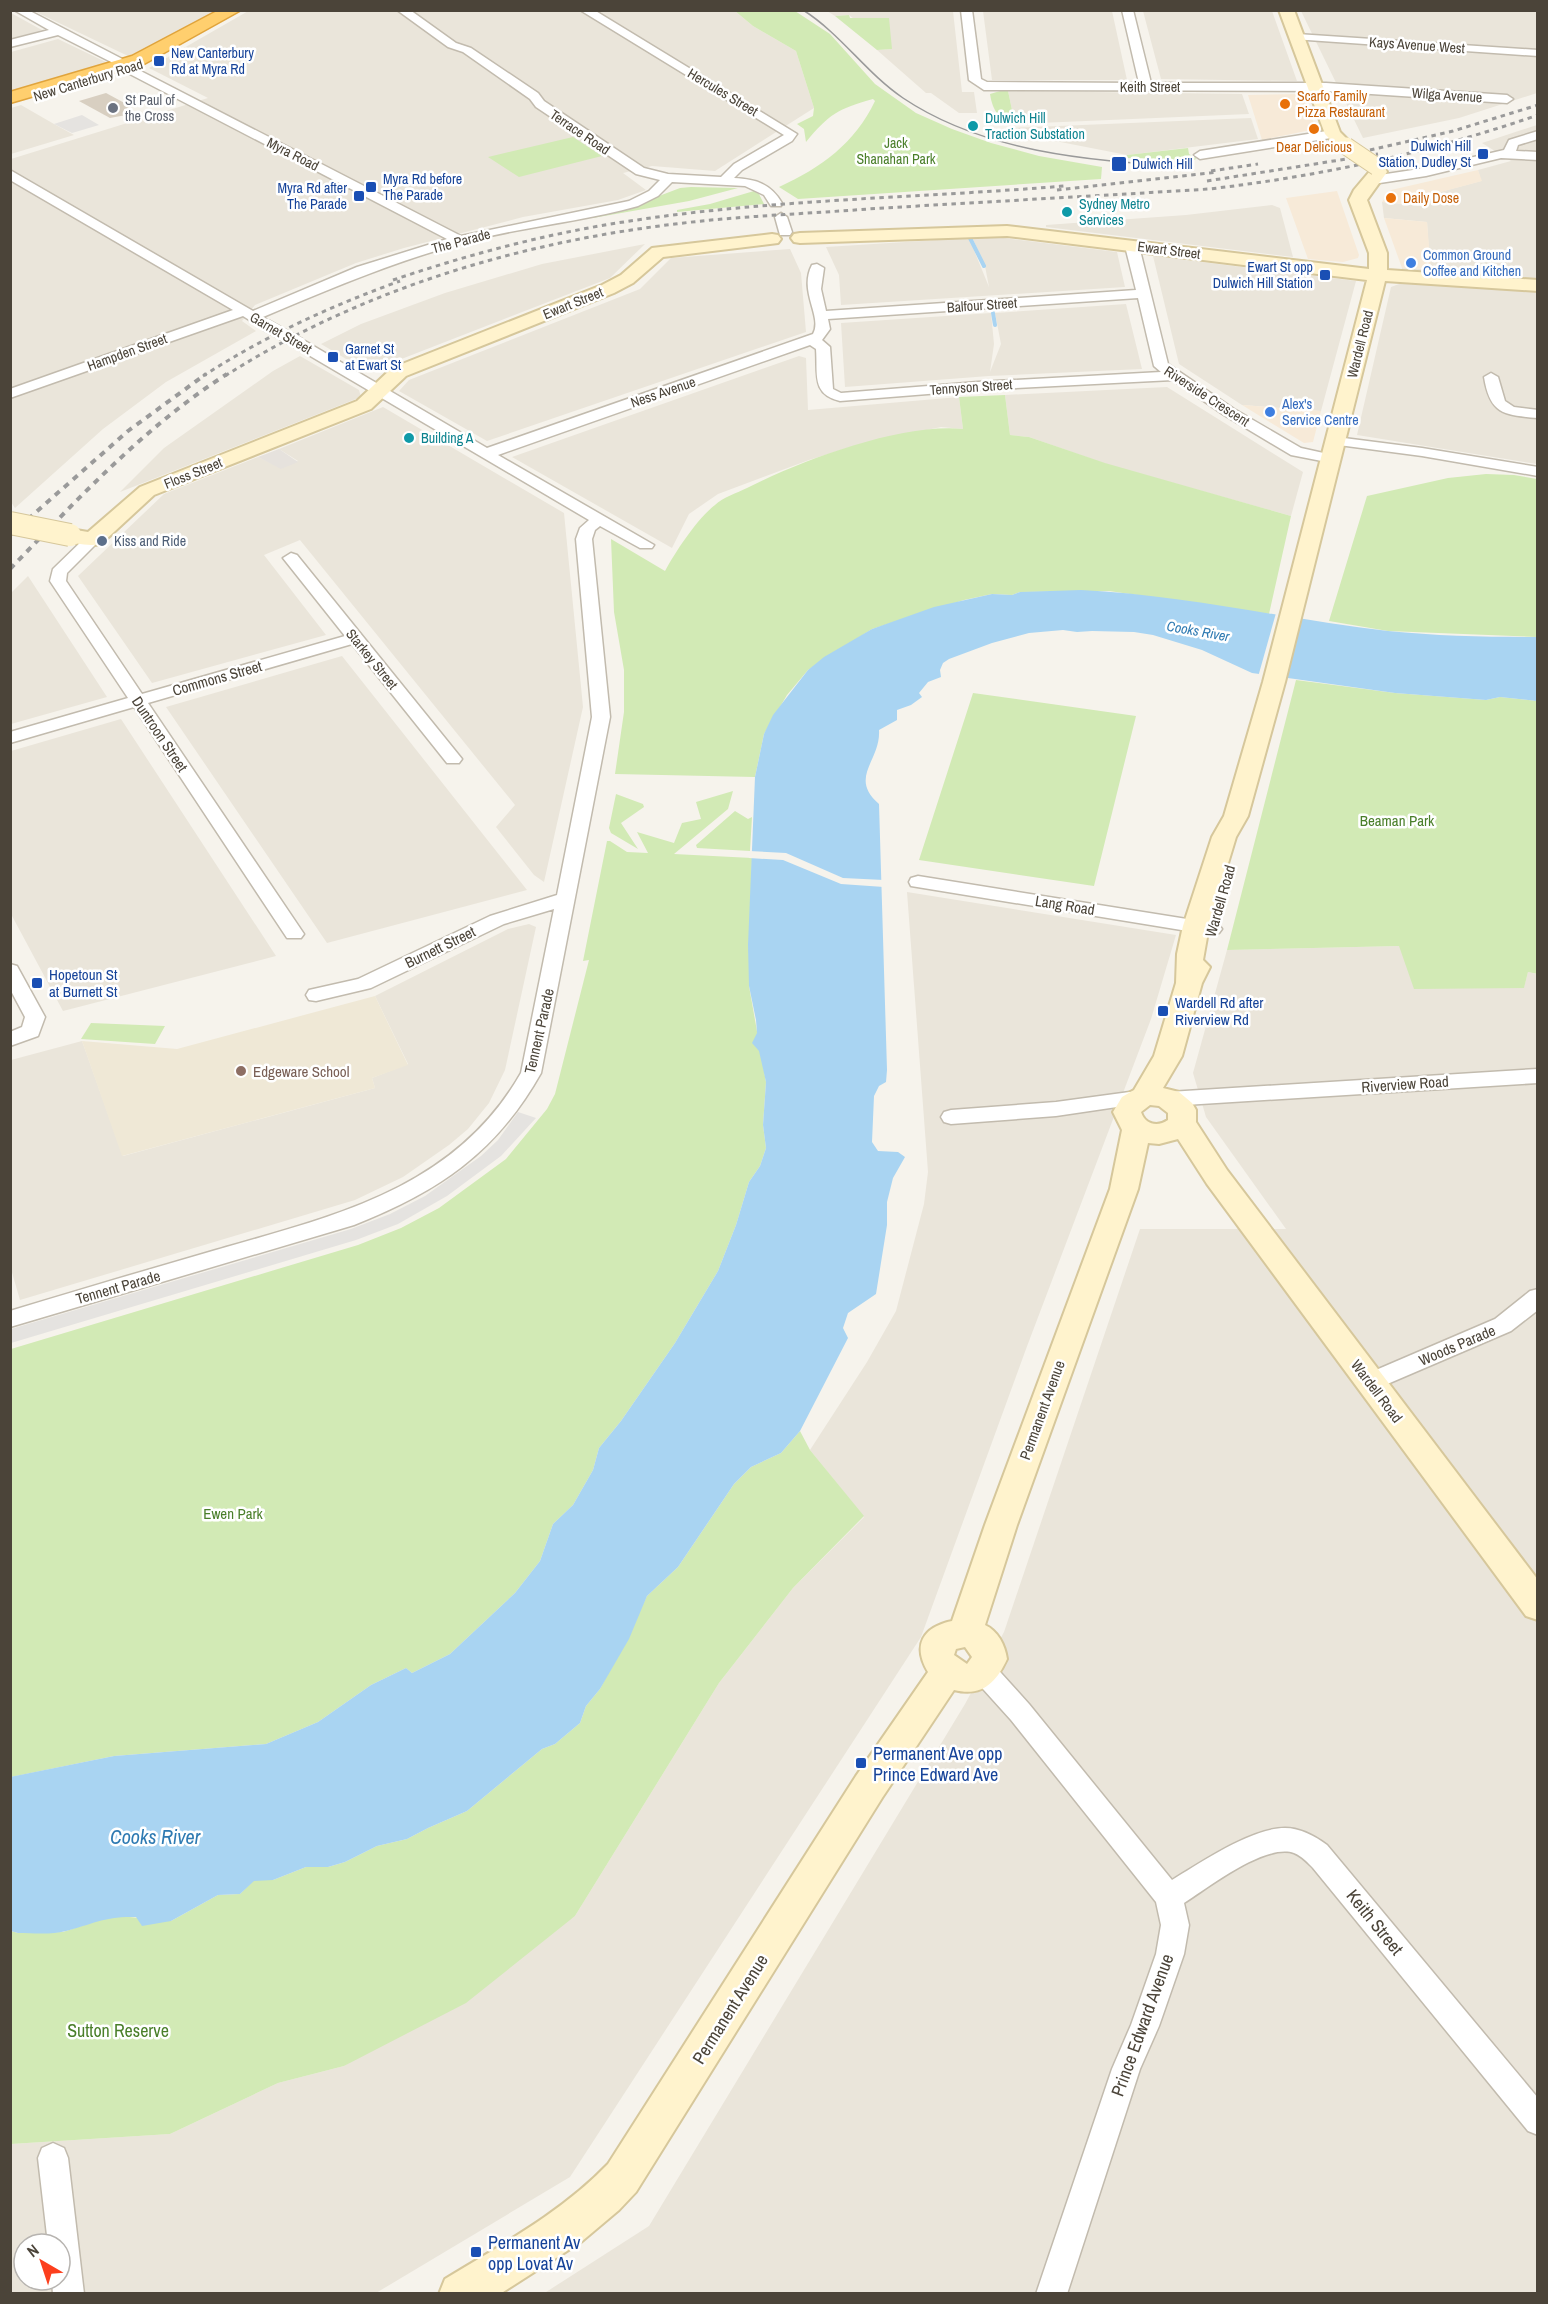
<svg xmlns="http://www.w3.org/2000/svg" width="1548" height="2304" viewBox="0 0 1548 2304" font-family="'Archivo Narrow',sans-serif">
<rect width="100%" height="100%" fill="#f6f3ec"/>
<path fill="#eae5da" fill-rule="evenodd" d="M250,10L735,11L753,26L796,51L814,108L715,171L652,166L623,173L646,190L618,200L523,217L404,248L356,263L255,305L242,321L256,331L166,382L103,429L15,508L11,502V159L208,98L149,68Z
M34,11H215L154,45L128,56Z
M827,11H953L962,92H974L977,113H959L931,93H926L877,50L892,49L849,15L835,16Z
M983,11H1112L1127,80H992Z
M1143,11H1272L1297,81L1161,79Z
M1301,11H1537V93L1459,118L1363,138Z
M11,13L42,30L11,39Z
M58,39L110,64L11,93V52Z
M1008,91L1242,94L1249,114L1015,124Z
M21,105L54,124L74,135L11,154V108Z
M1251,118L1258,139L1127,155L1050,140L1013,128Z
M1537,125V464L1357,435L1391,287L1399,284L1402,268L1430,269L1427,222L1384,218L1382,202L1426,206L1425,196L1481,181L1478,170L1511,161L1482,143Z
M1272,205L1280,208L1293,257L1046,227V225L1186,215Z
M972,237H995L1117,252L1125,287L841,305L839,275L826,247L969,238L989,287L985,266Z
M645,244L610,278L368,372L321,344L361,324L445,293L542,264Z
M790,249L801,273L806,332L487,441L399,391L409,380L640,289L671,258Z
M1153,256L1356,281L1321,411L1242,405L1179,364Z
M1126,304L1142,369L989,376L845,387L841,323L991,313L994,344L990,372L1001,344L995,313Z
M300,356L359,390L361,397L120,492L164,448L273,371Z
M799,356L806,358L808,410L959,397L963,429L941,427L860,444L809,460L718,494L689,514L672,548L512,457Z
M1167,387L1303,472L1291,516L1109,465L1029,437L1010,435L1005,395Z
M383,407L564,513L583,707L544,882L534,875L496,827L515,805L300,540L264,555L326,635L152,683L78,576L164,494L258,457L281,468L298,461L279,449Z
M28,576L107,697L11,724V593Z
M342,656L527,890L327,943L166,707Z
M121,719L276,956L63,1011L11,914V751Z
M907,892L1176,935L1151,1019L1026,1349L921,1637L570,2177L376,2293L11,2294V2144L170,2134L278,2083L344,2066L575,1916L719,1683L793,1588L864,1517L810,1450L867,1362L896,1311L924,1204L928,1172ZM24,2244H60V2280H24Z
M529,924L536,927L505,1070L489,1103L468,1129L449,1145L403,1177L355,1200L20,1300L11,1269V1060L82,1041L123,1156L375,1088L372,1078L408,1064L375,996L508,929Z
M1399,946L1524,987L1528,972L1537,974V2293L543,2294L649,2226L965,1704L1004,1632L1140,1229H1286L1206,1117L1193,1073L1227,950Z"/>
<path fill="#f7ead8" d="M1303,94L1316,129L1262,140L1248,95Z
M1478,170L1482,181L1426,196V206L1382,202L1391,190Z
M1337,191L1359,255L1358,258L1343,262L1308,259L1286,198Z
M1384,218L1427,222L1431,269L1402,268Z
M1242,405L1321,411L1313,442L1304,443Z"/>
<path fill="#e6e2dd" d="M279,449L298,462L281,469L258,457Z"/>
<path fill="#efe8d6" d="M375,996L408,1065L372,1078L375,1088L122,1156L82,1041L177,1049Z"/>
<path fill="#d2eab5" d="M735,11H795L830,34L875,84L916,113L952,129L991,143L1039,156L1102,167L1101,179L798,199L779,187C821,168 855,143 875,101L873,99C838,109 829,114 806,142L804,129L797,124L813,116L814,108L796,51L753,26Z
M849,15L850,18H889L892,49L877,50L835,16Z
M1000,91H1008L1015,124C998,117 993,112 990,94Z
M573,137L602,156L519,177L488,157Z
M1188,148L1189,154L1196,158L1195,160L1125,158L1127,155Z
M691,187L738,188L689,201L593,218L591,215L633,206L680,188Z
M754,191L759,194L764,204L677,212V210L710,204Z
M1005,395L1010,435L1029,437L1105,463L1291,516L1269,614L1109,591L1020,592L1012,595L992,594L964,600L872,629L808,670L787,695L764,734L755,777L615,774L624,712V670L614,612L611,539L665,571C676,551 697,519 715,505C723,497 737,493 747,488C803,460 901,423 963,429L959,397Z
M1486,474L1514,475L1537,479V637L1388,631L1329,621L1367,496L1448,478Z
M1296,680L1395,693L1486,700L1500,697L1537,701L1538,974L1528,972L1524,988L1414,989L1399,946L1227,950Z
M973,693L1136,716L1094,886L919,860Z
M733,791L728,809L674,854L752,858L749,986L766,1082L763,1125L766,1148L760,1166L749,1182L736,1225L718,1271L675,1343L621,1421L599,1448L593,1470L573,1505L553,1524L540,1561L515,1593L450,1654L412,1673L406,1668L371,1685L318,1722L266,1744L114,1756L11,1777V1349L358,1245L401,1228L439,1208L506,1159L547,1109L555,1094L589,960L583,961L607,841H610L627,852L648,853L637,832L674,843L682,823L701,819L696,802Z
M616,794L643,804L644,807L621,823L638,849L611,833L609,828Z
M735,811L748,819L752,817L750,851L697,848L696,845Z
M91,1023L165,1026L155,1044L81,1039Z
M800,1431L810,1450L864,1516L793,1588L719,1683L575,1916L466,2003L344,2066L278,2083L170,2134L11,2144V1931L18,1933L63,1932L102,1919L119,1916L171,1921L218,1895L240,1894L254,1880H273L306,1867H328L345,1862L377,1846L407,1839L428,1828L467,1811L542,1749L555,1744L580,1723L586,1706L600,1689L647,1596L678,1567L734,1484L751,1467L781,1453Z"/>
<path fill="#e5e3e0" d="M82,115L99,125L72,133L54,124Z
M518,1112L536,1118L501,1156L447,1196L398,1224L356,1240L11,1343V1329L351,1229L390,1214L425,1196L481,1156L498,1140Z"/>
<path fill="#a9d4f2" d="M1081,590C1184,595 1286,619 1388,631C1437,636 1488,637 1537,637V701L1500,697L1486,700L1395,693L1252,673L1202,650L1153,635L1134,632L1092,631L1077,632L1063,630L1029,633L992,643L949,659L943,663L940,670L941,677L928,682L919,693L922,697L911,705L897,710V720L879,730C881,761 848,777 879,804L887,1070L886,1082L879,1086L874,1096L872,1142L878,1151L898,1152L905,1157L893,1178L887,1202V1225L876,1294L848,1313L843,1328L848,1338L800,1431L781,1453L751,1467L734,1484L678,1567L647,1596L629,1639L600,1689L586,1706L580,1723L555,1744L542,1749L467,1811L428,1828L407,1839L377,1846L345,1862L328,1867H306L273,1880L254,1881L240,1894L218,1895L171,1921L142,1926L136,1917C105,1916 93,1924 66,1931C51,1935 33,1933 18,1933L11,1931L10,1777L114,1756L266,1744L318,1722L371,1685L406,1668L412,1673L450,1654L515,1593L540,1561L553,1524L573,1505L593,1470L599,1448L621,1421L675,1343L718,1271L736,1225L749,1182L760,1166L766,1148L763,1125L766,1082L759,1051L752,1043L757,1033L756,1020L749,986L748,945L755,777L764,734L773,715L808,670L824,657L872,629L934,607L992,594L1012,595L1020,592Z"/>
<path fill="#f6f3ec" d="M1276,613L1301,616L1285,681L1258,677Z
M749,851L786,853L843,878L884,880V887L841,884L783,860L749,858Z"/>
<g fill="none" stroke-linecap="round" stroke-linejoin="round">
<path stroke="#a9d4f2" stroke-width="4" d="M970,238L984,266
M993,313L995,325"/>
</g>
<path fill="#d8cfc1" d="M106,93L130,106L126,115L110,118L79,101Z"/>
<g fill="none" stroke-linecap="round" stroke-linejoin="round">
<defs>
<path id="street" d="M14,10H28L130,63L131,66L461,236L629,201L649,191L660,180L636,174L536,107L530,99L463,52L448,47L397,10H410L456,43L471,48L538,93L544,101L644,168L668,174L721,177L734,164L784,135L580,10H594L797,134L792,141L742,170L734,178C756,179 771,184 782,203L781,206H771L764,195L745,186L672,182L658,196L638,206C585,221 530,226 477,239C403,258 334,287 263,317L271,323L269,326H259L243,316L10,398V389L233,310L10,180V170L253,311L357,267L447,239L124,71L123,68L58,35L10,47V40L49,30Z
M961,10H972L981,79L987,82L1139,83L1122,10H1133L1151,83H1326L1507,95L1513,99L1507,103L1326,91L984,90L969,80Z
M1297,34L1538,50V56L1293,39V35Z
M1333,130L1339,134L1337,137L1200,159L1194,155L1200,151Z
M1538,131V139L1518,145L1516,151L1538,152V160L1501,158L1426,176L1373,184L1367,180L1373,176L1426,168L1504,150L1509,140Z
M781,213L787,217L792,232L790,235H780L775,217Z
M1132,242L1139,246L1168,364L1234,409L1301,448L1337,456L1339,459L1337,462L1332,463L1291,455L1224,415L1173,380L978,390L840,401C811,394 818,374 816,349L810,345L498,455L654,545L652,548H640L600,526L595,530L592,539L610,717L541,1073C496,1153 438,1192 354,1225L10,1327V1311C79,1290 147,1270 216,1250C334,1216 455,1189 521,1073L554,909L504,924L371,988L316,1001L309,1000L306,995L309,990L358,979L490,916L557,895L592,717L576,539L580,528L589,520L295,347L293,344L295,341H305L487,448L813,334C823,316 798,292 812,265L817,264L824,268L821,289L826,311L1136,290L1125,246ZM1138,298L1154,366L1161,372L978,382L841,393L833,389L830,347L822,340L830,329L828,319Z
M1491,373L1498,377L1505,401L1514,407L1538,410V418C1503,415 1490,414 1484,377Z
M1336,437L1422,448L1538,467V476L1422,456L1331,444L1329,441Z
M93,534L101,539L67,573L66,581L142,694L345,636L283,558L291,553L297,555L462,759L459,763H447L352,644L148,703L304,934L301,938H287L134,707L10,743V732L128,698L50,581L53,569L87,536Z
M918,876L1212,923L1219,925L1222,929L1219,933L1212,935L911,886L909,882L911,878Z
M10,964L17,966L45,1017L38,1036L10,1046V1032L22,1027L25,1017L10,989Z
M1538,1069V1083L1169,1106L1162,1104L1159,1099L1162,1094L1169,1092Z
M1137,1091L1144,1093L1147,1098L1144,1103L1056,1116L951,1124L944,1122L941,1117L944,1112L951,1110L1056,1102Z
M1538,1289V1310L1511,1331L1378,1388L1370,1391L1362,1388L1359,1382L1362,1376L1495,1319L1530,1291Z
M983,1660L992,1663L1029,1704L1172,1880C1200,1863 1251,1828 1285,1828C1300,1828 1315,1836 1327,1845L1538,2098V2135L1528,2131L1313,1868C1308,1863 1302,1856 1294,1853C1265,1843 1208,1888 1184,1903L1189,1925L1184,1954L1159,2026L1140,2069L1067,2294H1036L1112,2069L1131,2025L1156,1954L1161,1925L1156,1902L1011,1720L974,1679L970,1671L974,1663Z
M53,2143L64,2148L68,2158L84,2294H53L52,2280H60V2244H48L38,2158L42,2148Z"/>
<path id="secondary" d="M1279,10H1294L1340,132L1354,146L1352,150H1340L1325,134Z
M1377,162L1383,163L1387,172L1367,200L1387,253V270L1538,280V291L1385,281L1285,682L1248,816L1236,837L1209,926L1203,960L1210,967L1202,983L1182,1056L1163,1088L1179,1092L1192,1103L1196,1110V1122L1227,1170L1538,1580V1620L1526,1616L1207,1184L1178,1139L1159,1144L1148,1143L1138,1189L1017,1525L985,1625C998,1631 1005,1645 1007,1659C996,1683 982,1697 954,1690L882,1798L636,2192L619,2210L581,2242L500,2294H439L445,2279C502,2244 561,2213 608,2164L856,1776L928,1672C912,1645 923,1627 952,1621L985,1525L1110,1189L1122,1130L1113,1112L1122,1097L1134,1090L1154,1056L1176,983L1177,954L1183,926L1212,837L1224,816L1263,682L1367,280L1007,236L800,243L794,242L791,238L794,234L800,233L1007,226L1369,269V253L1349,200L1354,190L1370,171L1369,167L1371,163ZM1150,1105L1159,1106L1168,1113V1120C1158,1127 1145,1125 1141,1112ZM965,1647L972,1657L967,1664L954,1655L956,1649Z
M772,234L778,235L781,239L778,243L663,257L633,283L614,293L406,376L371,409L154,495L101,544C88,547 75,543 62,540L59,535L62,530L70,529L88,532L140,487L357,401L392,368L602,285L621,275L652,248Z"/>
<path id="highway" d="M219,10H241L144,64L10,103V92L132,56Z"/>
</defs>
<use href="#street" stroke="#c2bbae" stroke-width="3"/>
<use href="#secondary" stroke="#d6c79b" stroke-width="4"/>
<use href="#highway" stroke="#e0a43c" stroke-width="3"/>
<use href="#street" fill="#fff" fill-rule="evenodd"/>
<use href="#secondary" fill="#fff3cd" fill-rule="evenodd"/>
<use href="#highway" fill="#ffcf6e" fill-rule="evenodd"/>
<path stroke="#9a9a9a" stroke-width="1.5" d="M803,10C841,34 866,73 903,98C985,153 1089,160 1185,167"/>
<path stroke="#9a9a9a" stroke-width="3" stroke-dasharray="4.5 4.5" stroke-linecap="butt" d="M1370,150L1453,131L1538,105
M1211,171L1258,164
M1207,181L1378,154
M1057,190L1218,172
M393,280C470,254 549,233 630,221C774,199 920,198 1064,186
M203,376C265,336 331,306 400,281
M225,376C360,290 517,243 675,224C739,216 804,214 868,209C982,202 1095,196 1209,189C1322,176 1431,152 1538,115"/>
<path stroke="#9a9a9a" stroke-width="4" stroke-dasharray="6 6" stroke-linecap="butt" d="M10,535L128,431L206,374
M10,569C78,499 144,427 227,374"/>
<defs>
<path id="street-bridge" d="M266,325L300,344"/>
<path id="secondary-bridge-far1" d="M1346,146L1377,167"/>
<path id="secondary-bridge" d="M10,523L70,535"/>
</defs>
<use href="#street-bridge" stroke="#c2bbae" stroke-width="14" stroke-linecap="butt"/>
<use href="#secondary-bridge-far1" stroke="#d6c79b" stroke-width="19" stroke-linecap="butt"/>
<use href="#secondary-bridge" stroke="#d6c79b" stroke-width="24" stroke-linecap="butt"/>
<use href="#street-bridge" stroke="#fff" stroke-width="13"/>
<use href="#secondary-bridge-far1" stroke="#fff3cd" stroke-width="17"/>
<use href="#secondary-bridge" stroke="#fff3cd" stroke-width="22"/>
</g>
<g fill="#1a4fb4" stroke="#fff" stroke-width="2">
<rect x="153" y="55" width="12" height="12" rx="3"/>
<rect x="1477" y="148" width="12" height="12" rx="3"/>
<rect x="1111" y="156" width="16" height="16" rx="3"/>
<rect x="365" y="181" width="12" height="12" rx="3"/>
<rect x="353" y="190" width="12" height="12" rx="3"/>
<rect x="1319" y="269" width="12" height="12" rx="3"/>
<rect x="327" y="351" width="12" height="12" rx="3"/>
<rect x="31" y="977" width="12" height="12" rx="3"/>
<rect x="1157" y="1005" width="12" height="12" rx="3"/>
<rect x="855" y="1757" width="12" height="12" rx="3"/>
<rect x="470" y="2246" width="12" height="12" rx="3"/>
</g>
<g fill="#e8710a" stroke="#fff" stroke-width="2">
<circle cx="1285" cy="104" r="6"/>
<circle cx="1314" cy="129" r="6"/>
<circle cx="1391" cy="198" r="6"/>
</g>
<circle fill="#6b7280" stroke="#fff" stroke-width="2" cx="113" cy="108" r="6"/>
<g fill="#0f9aa8" stroke="#fff" stroke-width="2">
<circle cx="973" cy="126" r="6"/>
<circle cx="1067" cy="212" r="6"/>
<circle cx="409" cy="438" r="6"/>
</g>
<g fill="#3f7fe0" stroke="#fff" stroke-width="2">
<circle cx="1411" cy="263" r="6"/>
<circle cx="1270" cy="412" r="6"/>
</g>
<circle fill="#5c6f8a" stroke="#fff" stroke-width="2" cx="102" cy="541" r="6"/>
<circle fill="#8d6e63" stroke="#fff" stroke-width="2" cx="241" cy="1071" r="6"/>
<g text-anchor="middle" dominant-baseline="central" stroke-width="5" stroke-linejoin="round" paint-order="stroke">
<g font-size="14" fill="#4b4439" stroke="#fff">
<text transform="translate(1417 45) rotate(4)">Kays Avenue West</text>
<text transform="translate(88 80) rotate(-17)">New Canterbury Road</text>
<text x="1150" y="87">Keith Street</text>
<text transform="translate(723 92) rotate(31)">Hercules Street</text>
<text transform="translate(1447 95) rotate(4)">Wilga Avenue</text>
<text transform="translate(580 132) rotate(34)">Terrace Road</text>
<text transform="translate(293 154) rotate(27)">Myra Road</text>
<text transform="translate(461 241) rotate(-15)">The Parade</text>
<text transform="translate(1169 250) rotate(7)">Ewart Street</text>
<text transform="translate(573 303) rotate(-22)">Ewart Street</text>
<text transform="translate(982 305) rotate(-4)">Balfour Street</text>
<text transform="translate(281 333) rotate(30)">Garnet Street</text>
<text transform="translate(1360 344) rotate(-76)">Wardell Road</text>
<text transform="translate(127 352) rotate(-20)">Hampden Street</text>
<text transform="translate(971 387) rotate(-4)">Tennyson Street</text>
<text transform="translate(663 392) rotate(-19)">Ness Avenue</text>
<text transform="translate(1207 396) rotate(33)">Riverside Crescent</text>
<text transform="translate(193 473) rotate(-22)">Floss Street</text>
<text transform="translate(372 659) rotate(51)">Starkey Street</text>
</g>
<g font-size="14" fill="#164399" stroke="#fff" text-anchor="start">
<text x="171" y="53">New Canterbury<tspan x="171" dy="16">Rd at Myra Rd</tspan></text>
<text x="1471" y="146" text-anchor="end">Dulwich Hill<tspan x="1471" dy="16">Station, Dudley St</tspan></text>
<text x="1132" y="164">Dulwich Hill</text>
<text x="383" y="179">Myra Rd before<tspan x="383" dy="16">The Parade</tspan></text>
<text x="347" y="188" text-anchor="end">Myra Rd after<tspan x="347" dy="16">The Parade</tspan></text>
<text x="1313" y="267" text-anchor="end">Ewart St opp<tspan x="1313" dy="16">Dulwich Hill Station</tspan></text>
<text x="345" y="349">Garnet St<tspan x="345" dy="16">at Ewart St</tspan></text>
</g>
<g font-size="14" fill="#c56008" stroke="#fff" text-anchor="start">
<text x="1297" y="96">Scarfo Family<tspan x="1297" dy="16">Pizza Restaurant</tspan></text>
<text x="1314" y="147" text-anchor="middle">Dear Delicious</text>
<text x="1403" y="198">Daily Dose</text>
</g>
<g font-size="14" fill="#5b616d" stroke="#fff" text-anchor="start">
<text x="125" y="100">St Paul of<tspan x="125" dy="16">the Cross</tspan></text>
</g>
<g font-size="14" fill="#0d838f" stroke="#fff" text-anchor="start">
<text x="985" y="118">Dulwich Hill<tspan x="985" dy="16">Traction Substation</tspan></text>
<text x="1079" y="204">Sydney Metro<tspan x="1079" dy="16">Services</tspan></text>
<text x="421" y="438">Building A</text>
</g>
<g font-size="14" fill="#4a7f2a" stroke="#fff">
<text x="896" y="143">Jack<tspan x="896" dy="16">Shanahan Park</tspan></text>
</g>
<g font-size="14" fill="#366cbe" stroke="#fff" text-anchor="start">
<text x="1423" y="255">Common Ground<tspan x="1423" dy="16">Coffee and Kitchen</tspan></text>
<text x="1282" y="404">Alex's<tspan x="1282" dy="16">Service Centre</tspan></text>
</g>
<g font-size="14" fill="#4e5e75" stroke="#fff" text-anchor="start">
<text x="114" y="541">Kiss and Ride</text>
</g>
<g font-size="14" font-style="italic" fill="#2e7ab2" stroke="#fff">
<text transform="translate(1198 631) rotate(10)">Cooks River</text>
</g>
<g font-size="15" fill="#4b4439" stroke="#fff">
<text transform="translate(217 678) rotate(-16)">Commons Street</text>
<text transform="translate(160 734) rotate(56)">Duntroon Street</text>
<text transform="translate(1220 901) rotate(-74)">Wardell Road</text>
<text transform="translate(1065 905) rotate(9)">Lang Road</text>
<text transform="translate(440 947) rotate(-26)">Burnett Street</text>
<text transform="translate(539 1031) rotate(-77)">Tennent Parade</text>
<text transform="translate(1405 1084) rotate(-4)">Riverview Road</text>
<text transform="translate(118 1287) rotate(-16)">Tennent Parade</text>
<text transform="translate(1457 1345) rotate(-23)">Woods Parade</text>
<text transform="translate(1377 1391) rotate(53)">Wardell Road</text>
<text transform="translate(1042 1410) rotate(-70)">Permanent Avenue</text>
</g>
<g font-size="15" fill="#4a7f2a" stroke="#fff">
<text x="1397" y="820">Beaman Park</text>
<text x="233" y="1513">Ewen Park</text>
</g>
<g font-size="15" fill="#164399" stroke="#fff" text-anchor="start">
<text x="49" y="974">Hopetoun St<tspan x="49" dy="17">at Burnett St</tspan></text>
<text x="1175" y="1002">Wardell Rd after<tspan x="1175" dy="17">Riverview Rd</tspan></text>
</g>
<g font-size="15" fill="#785e54" stroke="#fff" text-anchor="start">
<text x="253" y="1071">Edgeware School</text>
</g>
<g font-size="18" fill="#164399" stroke="#fff" text-anchor="start">
<text x="873" y="1753">Permanent Ave opp<tspan x="873" dy="21">Prince Edward Ave</tspan></text>
<text x="488" y="2242">Permanent Av<tspan x="488" dy="21">opp Lovat Av</tspan></text>
</g>
<g font-size="18" fill="#4b4439" stroke="#fff">
<text transform="translate(1375 1922) rotate(51)">Keith Street</text>
<text transform="translate(730 2009) rotate(-58)">Permanent Avenue</text>
<text transform="translate(1142 2025) rotate(-70)">Prince Edward Avenue</text>
</g>
<g font-size="18" fill="#4a7f2a" stroke="#fff">
<text x="118" y="2030">Sutton Reserve</text>
</g>
<g font-size="20" font-style="italic" fill="#2e7ab2" stroke="#fff">
<text x="155" y="1836">Cooks River</text>
</g>
</g>
<rect width="1548" height="2304" fill="none" stroke="#4b4439" stroke-width="24"/>
<g transform="translate(42 2262) rotate(321)"><circle r="28" fill="#ffffff" stroke="#b7b4b0" stroke-width="1.5"/>
<path d="M0-4.5L10 22L0 15L-10 22Z" fill="#fc3f1d"/>
<text y="-9" font-size="16" font-weight="bold" text-anchor="middle" fill="#4b4439">N</text>
</g>
</svg>
